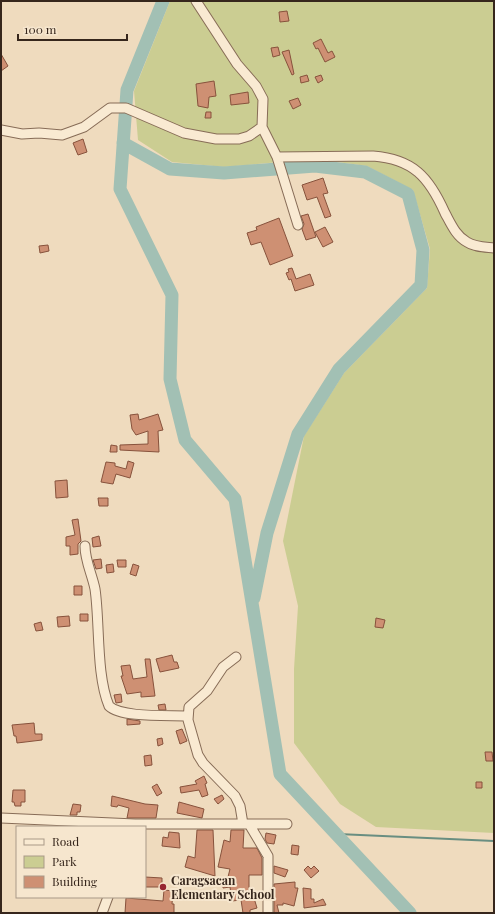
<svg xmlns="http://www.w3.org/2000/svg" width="495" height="914" viewBox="0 0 495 914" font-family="'Playfair Display',serif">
<rect width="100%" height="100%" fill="#efdbbe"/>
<path fill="#cbcd92" d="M170,1H494V833L376,827L340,804L294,743V669L298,606L283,541L304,436L344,373L427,288L430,249L413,190L367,166L315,159L224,167L172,162L138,140L134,91Z"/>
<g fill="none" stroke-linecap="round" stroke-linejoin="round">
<path stroke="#698e81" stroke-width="2" d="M338,834L494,841"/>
<path stroke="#a2c0b4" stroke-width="13" d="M163,1L127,90L120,189L172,295L170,379L185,440L235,499L280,774L410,913
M123,143L170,169L224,173L315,166L365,172L408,194L423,250L421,285L339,369L298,434L267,533L254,598"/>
</g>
<path fill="#ce9073" stroke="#87523c" d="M287,11L289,21L280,22L279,12Z
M321,39L328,53L332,51L335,57L325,62L318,48L316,49L313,43Z
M278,47L280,55L273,57L271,48Z
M289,50L294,74L292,75L282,52Z
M1,54L8,66L1,71Z
M307,75L309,81L301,83L300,77Z
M321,75L323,80L318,83L315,77Z
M214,81L216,96L209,97L208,108L198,106L196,84Z
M248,92L249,103L231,105L230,95Z
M298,98L301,105L293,109L289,101Z
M206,112H211V118H205Z
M83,139L87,152L78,155L73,143Z
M323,178L328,193L323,194L331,216L325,218L317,197L307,200L302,185Z
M308,214L316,237L306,240L302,229L304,224L301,216Z
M279,218L293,256L270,265L261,242L251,245L247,233L257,230L256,227Z
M325,227L333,242L323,247L315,232Z
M48,245L49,251L40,253L39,246Z
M292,268L296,279L310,274L314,285L295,291L291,279L289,280L286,273L289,272L288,269Z
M138,414L139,420L158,414L163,430L158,431L159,452L120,450V445L148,444V431L136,435L132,429L130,415Z
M111,445L117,446V452H110Z
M128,461L134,463L130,478L116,474L113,484L101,482L106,462L115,463V466L126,469Z
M67,480L68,497L56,498L55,481Z
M98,498H108V506H99Z
M78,519L81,541L78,544V554L70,555V546H66V537L75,535L72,520Z
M99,536L101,546L93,547L92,538Z
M101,559L102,568L96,569L93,560Z
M117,560H126V567H118Z
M113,564L114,572L107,573L106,565Z
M133,564L139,566L136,576L130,574Z
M74,586H82V595H74Z
M80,614H88V621H80Z
M69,616L70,626L58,627L57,617Z
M376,618L385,620L383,628L375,627Z
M41,622L43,630L36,631L34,624Z
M172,655L174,662H177L179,668L160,672L156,659Z
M145,659H150L155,696L141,697V692L127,694L121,676H123L121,666L130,665L133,679L147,677Z
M121,694L122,702L116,703L114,695Z
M165,704L166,710H159L158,705Z
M127,719L140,721V724L127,725Z
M34,723L35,734H42V740L17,743L16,736H14L12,725Z
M182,729L187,741L180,744L176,731Z
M162,738L163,744L158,746L157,739Z
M485,752H492L493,761H486Z
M151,755L152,765L145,766L144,756Z
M204,776L207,783L205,784L208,795L202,797L199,790L181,793L180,787L197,784L195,781Z
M476,782H482V788H476Z
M157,784L162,793L157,796L152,787Z
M13,790H25V802H21V806H15L14,802H12Z
M222,795L224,799L218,804L214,799Z
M112,796L145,804L158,805L156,818H127L129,808L118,805L117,807L111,806Z
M179,802L204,809L202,818L177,813Z
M73,804L81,805L80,812H77V815H70Z
M197,830H213L215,876L185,867L188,856L195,858Z
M231,830H244L243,848H257L262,858V875H249V898H254L257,908L250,910V913H243L241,900L232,901L230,887L223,888V881H227L230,869L218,867L224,840L230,842Z
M169,832L179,833L180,848L162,846L163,837L168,838Z
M266,833L276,835L274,844L267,843L265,839Z
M292,845L299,846L298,855L291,854Z
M274,866L288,870L285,877L274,873Z
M308,866L311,869L314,866L319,871L311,878L304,870Z
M145,877L162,878V887H145Z
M295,882V888H298L294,906L283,903V905H277L279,913H274V884Z
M303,888L311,889V899H314V903L323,899L326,905L304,908Z
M164,890L173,891L172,904H174V913H125L126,898L163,901Z"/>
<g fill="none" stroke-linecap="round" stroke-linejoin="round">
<defs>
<path id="minor" d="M196,1L237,64L256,86L263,99L262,127L277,157L298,225
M1,130L22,134L39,133L62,135L84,127L110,108H126L184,133L216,139H239L249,136L262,127
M277,157L373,156C413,159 429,177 445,213C451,224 456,236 467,242C474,247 485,247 494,248
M85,546C85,561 92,574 95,589C100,623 96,675 109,706C121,718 169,715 188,716
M236,657L223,667L207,691L189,707L188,720L198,755L203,763L235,796L240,806L243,824
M1,818L135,824H287
M249,824L268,856V913
M102,913L108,897"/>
</defs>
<use href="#minor" stroke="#876c57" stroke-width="11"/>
<use href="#minor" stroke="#f9ead2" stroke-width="9"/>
</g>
<circle fill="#972531" stroke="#f6e6ce" stroke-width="1.5" cx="163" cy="887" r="4"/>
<g text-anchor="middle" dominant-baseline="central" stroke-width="4" stroke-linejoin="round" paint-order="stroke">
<g font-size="12" font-weight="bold" fill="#36261c" stroke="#f6e6ce" text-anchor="start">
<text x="171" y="880">Caragsacan<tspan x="171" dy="14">Elementary School</tspan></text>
</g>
</g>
<rect width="495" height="914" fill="none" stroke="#36261c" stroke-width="4"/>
<rect x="16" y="826" width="130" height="72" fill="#f6e6ce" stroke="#a99987"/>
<rect x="24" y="839" width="20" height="6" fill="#f9ead2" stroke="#a99987"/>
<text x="52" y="846" font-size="12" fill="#36261c">Road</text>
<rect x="24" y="856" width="20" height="12" fill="#cbcd92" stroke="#a99987"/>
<text x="52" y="866" font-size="12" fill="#36261c">Park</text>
<rect x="24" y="876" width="20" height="12" fill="#ce9073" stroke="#a99987"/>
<text x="52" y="886" font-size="12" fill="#36261c">Building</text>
<path d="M18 34v6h109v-6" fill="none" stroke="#36261c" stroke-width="2"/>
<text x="24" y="34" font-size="12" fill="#36261c" stroke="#f6e6ce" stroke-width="3" paint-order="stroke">100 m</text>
</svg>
